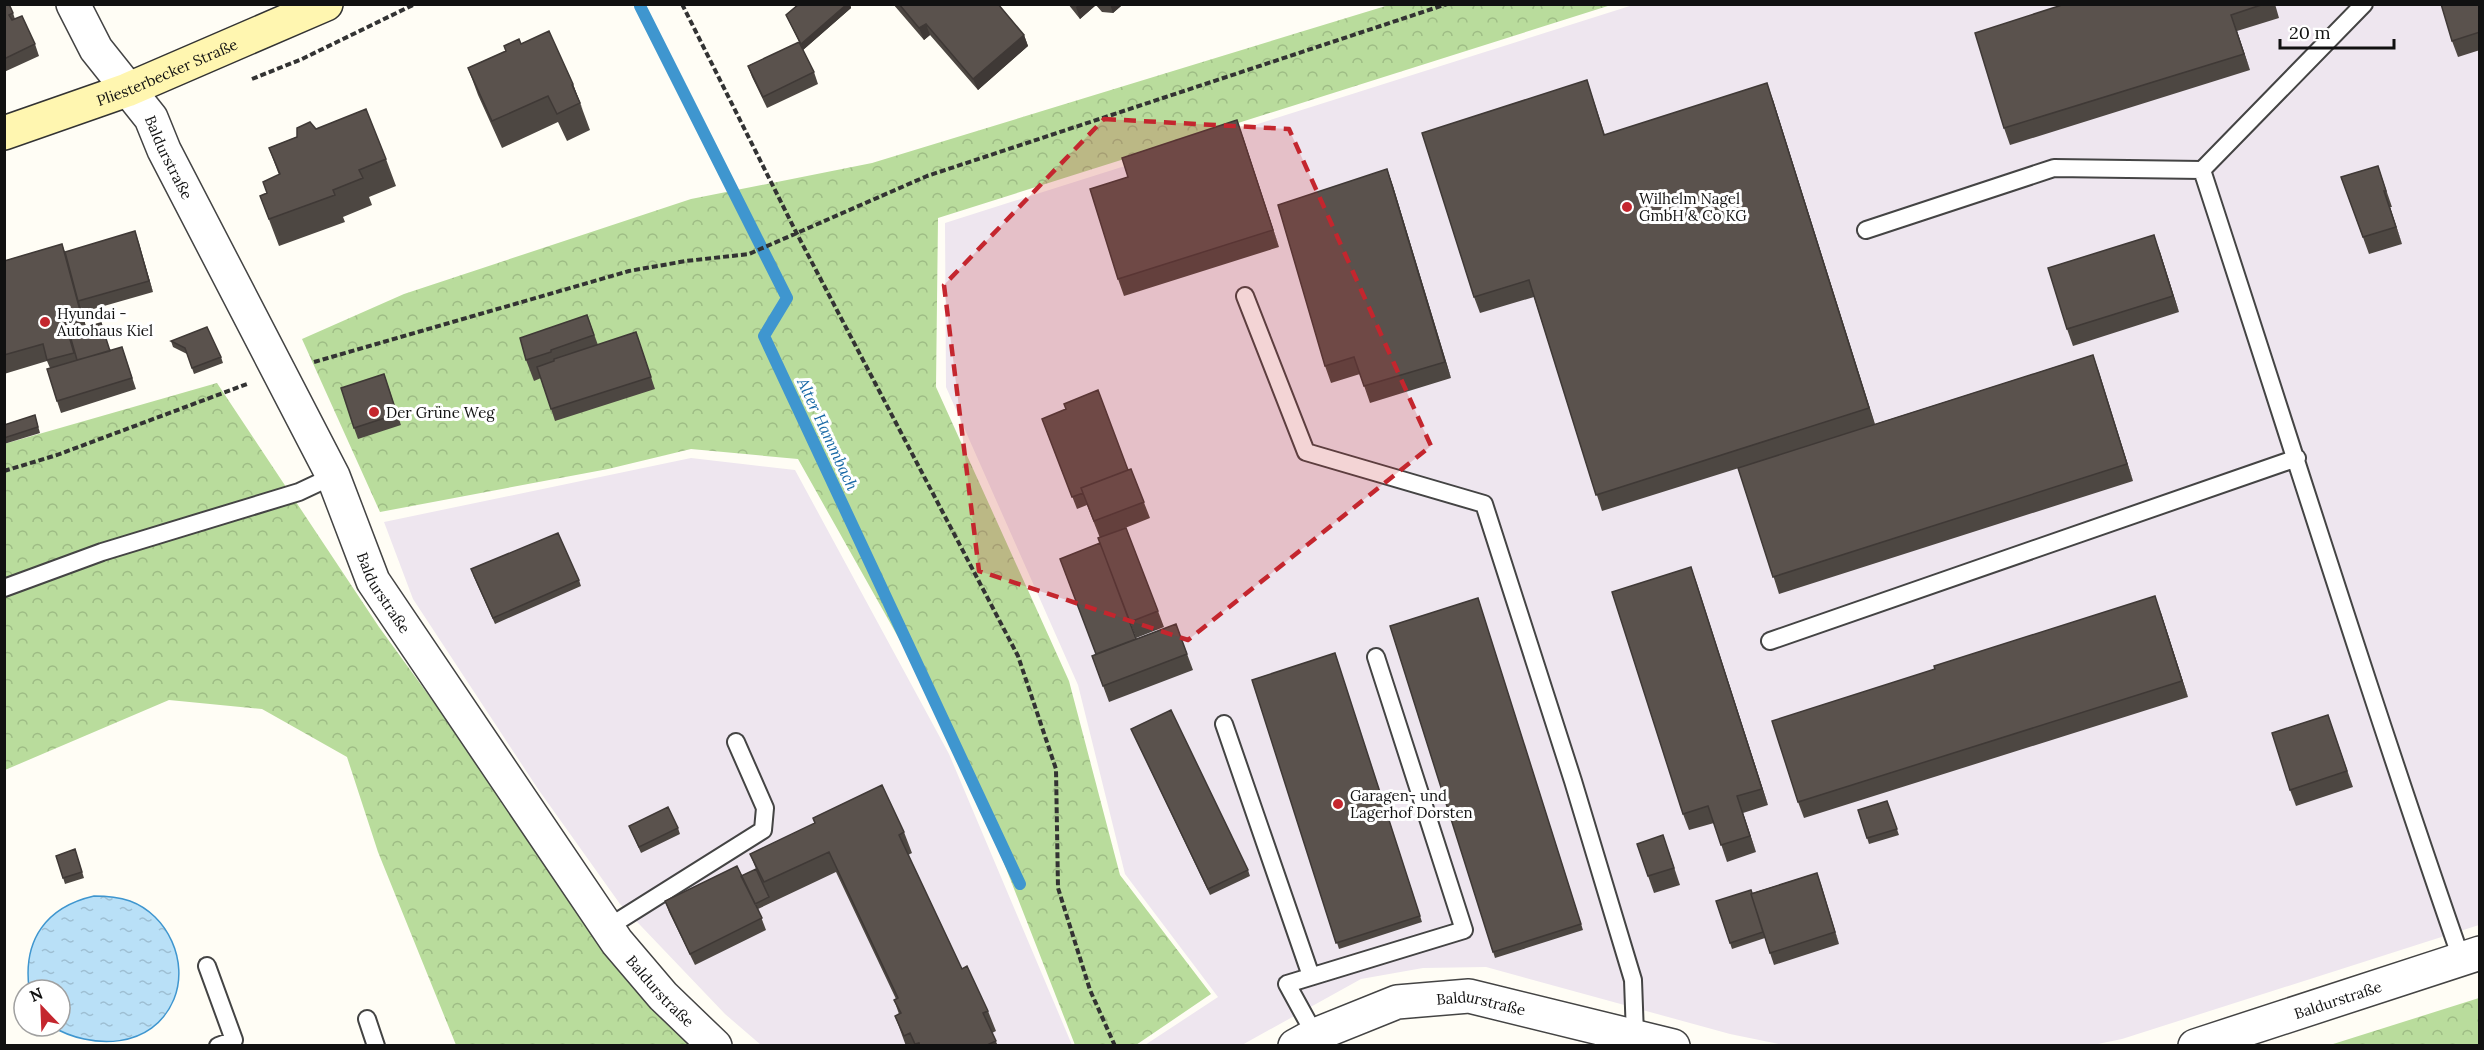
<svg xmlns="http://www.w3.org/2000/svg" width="2484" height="1050" viewBox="0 0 2484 1050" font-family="Lora,serif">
<defs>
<pattern id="forest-crowns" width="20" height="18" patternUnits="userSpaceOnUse" patternTransform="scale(1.5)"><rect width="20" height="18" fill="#b9dc9c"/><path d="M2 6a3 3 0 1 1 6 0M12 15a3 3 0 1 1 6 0" fill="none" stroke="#9ebc85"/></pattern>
<pattern id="water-ripples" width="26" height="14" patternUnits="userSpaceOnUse" patternTransform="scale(1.5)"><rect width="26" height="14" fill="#b9e0f7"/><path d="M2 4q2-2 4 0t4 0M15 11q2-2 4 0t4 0" fill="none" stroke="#9ebfd3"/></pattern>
</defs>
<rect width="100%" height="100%" fill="#fffdf5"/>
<path fill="#eee6ef" d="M1633,5H2479V925L2122,1039L2093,1045H1784L1730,1034L1486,967L1423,968L1361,979L1242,1045H1145L1218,997L1125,874L1078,685L946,387L945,223Z
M691,458L795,470L949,754L1072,1045H761L725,1014L620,904L538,789L413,599L384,522Z"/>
<path fill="url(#forest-crowns)" d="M1389,5H1611L938,218L936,387L1069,681L1120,875L1211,994L1136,1045H1075L956,740L798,459L691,449L608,469L380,512L302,339L404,294L691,199L872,163Z
M217,383L379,627L609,943L706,1045H456L378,852L347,757L262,709L169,700L5,770L4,444Z
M2479,998V1045H2330Z"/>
<path fill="url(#water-ripples)" stroke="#3f96cf" stroke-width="1.5" d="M94,896C106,896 118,897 130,901C168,915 189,962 174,999C153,1050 91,1050 51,1026H60V990L29,988C23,940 46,907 94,896Z"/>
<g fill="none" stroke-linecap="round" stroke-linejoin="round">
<path stroke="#3f96cf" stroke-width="12" d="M640,6L787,298L764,336L1020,884"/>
<defs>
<path id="lane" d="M2364,4L2202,170C2288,433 2370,697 2461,958
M1866,230L2054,168L2202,170
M1245,296L1306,452L1484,504L1573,781L1633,980L1635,1035
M4,588L102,552L299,492L333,476
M1770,641L2297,458
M1224,724L1311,976
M607,928L763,830L765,808L736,742
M207,966L234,1040L218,1046
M367,1019L376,1046
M1315,1035L1287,984L1464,930L1376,657"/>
<g id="street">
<path id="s1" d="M73,4L96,49L151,118L164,150L333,476L373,581L617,942L663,996L715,1046"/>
<path id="s2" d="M1295,1046L1315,1035L1397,1002L1469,996L1673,1046"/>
<path id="s3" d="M2195,1046L2480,953"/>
</g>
<g id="secondary">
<path id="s4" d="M4,133L127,90L326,4"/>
</g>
</defs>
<use href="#lane" stroke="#444" stroke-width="20"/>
<use href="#street" stroke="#444" stroke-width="36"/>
<use href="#secondary" stroke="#333" stroke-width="36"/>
<path stroke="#333" stroke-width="4" stroke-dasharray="6 3" stroke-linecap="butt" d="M682,4L796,232L1018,656L1056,769L1058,888L1090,990L1115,1046
M252,79L302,59L415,4
M314,362L629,271L686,261L749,254L927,176L1447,4
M4,471L57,455L247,384"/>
<use href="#lane" stroke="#fff" stroke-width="16"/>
<use href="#street" stroke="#fff" stroke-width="33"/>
<use href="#secondary" stroke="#fff6b0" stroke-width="33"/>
</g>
<path fill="#4d4742" d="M4,4L13,13L15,19L35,44L39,56L4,72Z
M799,4H850L851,8L803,50L814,72L818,84L767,108L752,77L748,66L799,42L786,15Z
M893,4H998L1024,35L1028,46L978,90L930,35L924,40Z
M1068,4H1121V6L1113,13L1102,12L1096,5L1080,19Z
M2065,4H2275L2279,18L2237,31L2250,70L2010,145L2004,128Z
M2480,4V50L2458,57L2452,41Z
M521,44L573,84L590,130L567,141L558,122L502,148L478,95L468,68Z
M1587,80L1605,135L1773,100L1875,424L2093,355L2133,481L1779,594L1739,468L1602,511L1534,297L1480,313L1474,297Z
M316,129L386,159L396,186L369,197L372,205L343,217L345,222L279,246L260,196L267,194L279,175L269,148Z
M1243,137L1279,247L1124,296L1118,279L1128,177Z
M2378,166L2392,207H2390L2402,244L2369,254L2341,177Z
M1387,169L1393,186L1451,378L1370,403L1360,374L1331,383L1325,366Z
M135,231L153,292L83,312L81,307L86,327L110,351L122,347L136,389L61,413L57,401L50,368L47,361L4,374V261L62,244L65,254Z
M2160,252L2179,312L2073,346L2067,329Z
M587,315L598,345L636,332L655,389L555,421L541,378L534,381L526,360Z
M171,341L221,357L223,363L194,374L187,354L173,347Z
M384,374L401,425L358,439L354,428Z
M35,415L40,433L4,444V425Z
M1042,419L1128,470L1131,469L1150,518L1100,538L1087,505L1077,509Z
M1100,543L1158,611L1164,627L1136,638L1107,562L1136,639L1176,624L1193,670L1109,702L1092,656L1096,654Z
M1691,567L1768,805L1743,813L1756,852L1727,862L1714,823L1689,830L1683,814Z
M473,575L579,580L581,586L495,624Z
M1478,598L1583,930L1495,958L1390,626Z
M2161,613L2188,697L1804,818L1798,802Z
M1335,653L1422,922L1339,949L1252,680Z
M2328,715L2353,787L2296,806L2290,790Z
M1131,729L1248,870L1250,876L1210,895Z
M1887,801L1899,835L1869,844L1858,810Z
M629,826L678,828L680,834L641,853Z
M904,832L912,853L908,855L962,969L988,1011L996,1031L992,1033L998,1046H906L895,1016L899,1014L894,1000L896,999L836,872L758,909L766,930L695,965L669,912L665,901L741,876L756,869L750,854Z
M75,849L84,878L65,884L56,856Z
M1669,852L1680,885L1654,893L1648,876Z
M1817,873L1839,944L1774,965L1765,938L1732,949L1716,901L1752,893Z"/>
<path fill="#3f3936" d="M847,4H850L851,8L803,50L801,44Z
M1079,4H1096V5L1080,19L1076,7Z
M1110,4H1121V6L1113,13Z
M2231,15L2237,31L2250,70L2244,54Z
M926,24L930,35L924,40L919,28Z
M1024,35L1028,46L978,90L973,79Z
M1767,83L1773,100L1875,425L1869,408Z
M573,84L583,110L572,85Z
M1237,120L1243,137L1279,247L1273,230Z
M1387,169L1393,186L1451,378L1445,362Z
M2384,191L2390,207L2402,244L2396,227Z
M135,231L139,243L153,292L149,281Z
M2154,235L2160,252L2179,312L2173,296Z
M62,244L68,261L87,331L81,314Z
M2093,355L2099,372L2133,481L2127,464Z
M1691,567L1697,584L1768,805L1762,789Z
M2155,596L2161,613L2188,697L2182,681Z
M1737,796L1743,813L1756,852L1750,836Z
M1817,873L1821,884L1839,944L1835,932Z"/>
<path fill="#5a524d" stroke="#3f3936" stroke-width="1.5" d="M4,4H9L13,13L9,15L12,20L22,16L35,44L4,59Z
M799,4H847L801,44L786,15Z
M899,4H998L1024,35L973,79L926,24L919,28Z
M2065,4H2264L2231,15L2244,54L2004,128L1975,33Z
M2441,4H2480V32L2452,41Z
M549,31L573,84L572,85L580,103L557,114L548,96L492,121L468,68L506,51L504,46L519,39L521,44Z
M799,42L814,72L763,97L748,66Z
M1587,80L1604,135L1767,83L1869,408L1596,495L1529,280L1474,297L1422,133Z
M366,109L386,159L359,170L363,178L333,190L335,195L269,219L260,196L267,193L263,182L280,174L269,148L297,137V128L310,122L316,129Z
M1237,120L1273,230L1118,279L1090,189L1128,177L1122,158Z
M2378,166L2386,191H2384L2396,227L2363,237L2341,177Z
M1387,169L1445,362L1364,386L1354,357L1325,366L1278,205Z
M135,231L149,281L78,301L65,252Z
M2154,235L2173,296L2067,329L2048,268Z
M62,244L81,314L64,319L74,353L47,360L43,344L4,355V261Z
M587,315L594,335L551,350V352L526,360L520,338Z
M101,323L110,351L77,360L69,332Z
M207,327L221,357L192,368L185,348L171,341Z
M636,332L651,377L551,409L537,367L554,361V359Z
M122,347L132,378L57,401L47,369Z
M2093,355L2127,464L1773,577L1738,468Z
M384,374L397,414L354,428L341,388Z
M1098,390L1128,470L1081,488L1083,493L1072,497L1042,419L1066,409L1064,404Z
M35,415L38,427L4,438V425Z
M1131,469L1144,502L1094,521L1081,488Z
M1126,528L1158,611L1130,622L1098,538Z
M558,533L579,580L493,618L471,569Z
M1100,543L1136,639L1096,654L1060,559Z
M1691,567L1762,789L1737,796L1750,836L1721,845L1708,806L1683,814L1612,592Z
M2155,596L2182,681L1798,802L1772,721L1935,669L1934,666Z
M1478,598L1581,924L1493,952L1390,626Z
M1176,624L1187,654L1103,686L1092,656Z
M1335,653L1420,916L1336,943L1252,680Z
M1171,710L1248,870L1208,889L1131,729Z
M2328,715L2347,771L2290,790L2272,733Z
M882,785L904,832L899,835L962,969L967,966L988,1011L983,1013L996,1041L985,1046H920L919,1043L915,1044L910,1033L904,1036L895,1016L901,1013L894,1000L898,998L829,852L764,882L750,854L815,823L813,818Z
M1887,801L1897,829L1867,838L1858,810Z
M668,807L678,828L639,847L629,826Z
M1663,835L1674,868L1648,876L1637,844Z
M75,849L82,872L63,878L56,856Z
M737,866L762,918L690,954L665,901Z
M756,869L769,897L755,904L741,876Z
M1817,873L1835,932L1770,953L1751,894Z
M1751,890L1752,893L1751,894L1763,932L1730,943L1716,901Z"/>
<path fill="#c4262e" fill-opacity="0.2" stroke="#c4262e" stroke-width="4.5" stroke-dasharray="12 8" stroke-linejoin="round" d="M1104,119L1289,129L1431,446L1188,640L979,571L944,285Z"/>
<g fill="#c4262e" stroke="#fff" stroke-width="2">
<circle cx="1627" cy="207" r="6"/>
<circle cx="45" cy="322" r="6"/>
<circle cx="374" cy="412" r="6"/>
<circle cx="1338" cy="804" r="6"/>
</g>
<g text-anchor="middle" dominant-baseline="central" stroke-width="6" stroke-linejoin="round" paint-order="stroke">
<g font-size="15" fill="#111" stroke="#fff">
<text stroke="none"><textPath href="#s4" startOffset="174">Pliesterbecker Straße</textPath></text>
<text stroke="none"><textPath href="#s1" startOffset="182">Baldurstraße</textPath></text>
<text stroke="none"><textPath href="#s1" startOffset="668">Baldurstraße</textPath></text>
<text stroke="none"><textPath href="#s1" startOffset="1154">Baldurstraße</textPath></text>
<text stroke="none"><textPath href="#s3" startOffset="150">Baldurstraße</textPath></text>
<text stroke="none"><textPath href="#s2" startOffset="196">Baldurstraße</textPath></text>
</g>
<g font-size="15" fill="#111" stroke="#fff" text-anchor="start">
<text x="1639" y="198">Wilhelm Nagel<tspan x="1639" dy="17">GmbH &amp; Co KG</tspan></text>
<text x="57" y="313">Hyundai -<tspan x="57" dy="17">Autohaus Kiel</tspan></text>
<text x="386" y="412">Der Grüne Weg</text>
<text x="1350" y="795">Garagen- und<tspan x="1350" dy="17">Lagerhof Dorsten</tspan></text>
</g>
<g font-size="16" font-style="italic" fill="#1768a6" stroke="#fff">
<text transform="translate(828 434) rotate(65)">Alter Hammbach</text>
</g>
</g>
<rect width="2484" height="1050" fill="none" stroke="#111111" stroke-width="12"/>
<g transform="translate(42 1008) rotate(337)"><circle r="28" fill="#ffffff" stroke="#a0a0a0" stroke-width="1.5"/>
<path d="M0-4.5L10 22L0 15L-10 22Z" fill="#c4262e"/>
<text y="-9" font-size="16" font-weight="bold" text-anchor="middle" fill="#111111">N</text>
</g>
<path d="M2280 39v9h114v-9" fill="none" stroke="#111111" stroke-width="3"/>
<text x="2289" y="39" font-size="18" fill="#111111" stroke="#ffffff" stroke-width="4.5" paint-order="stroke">20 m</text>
</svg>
